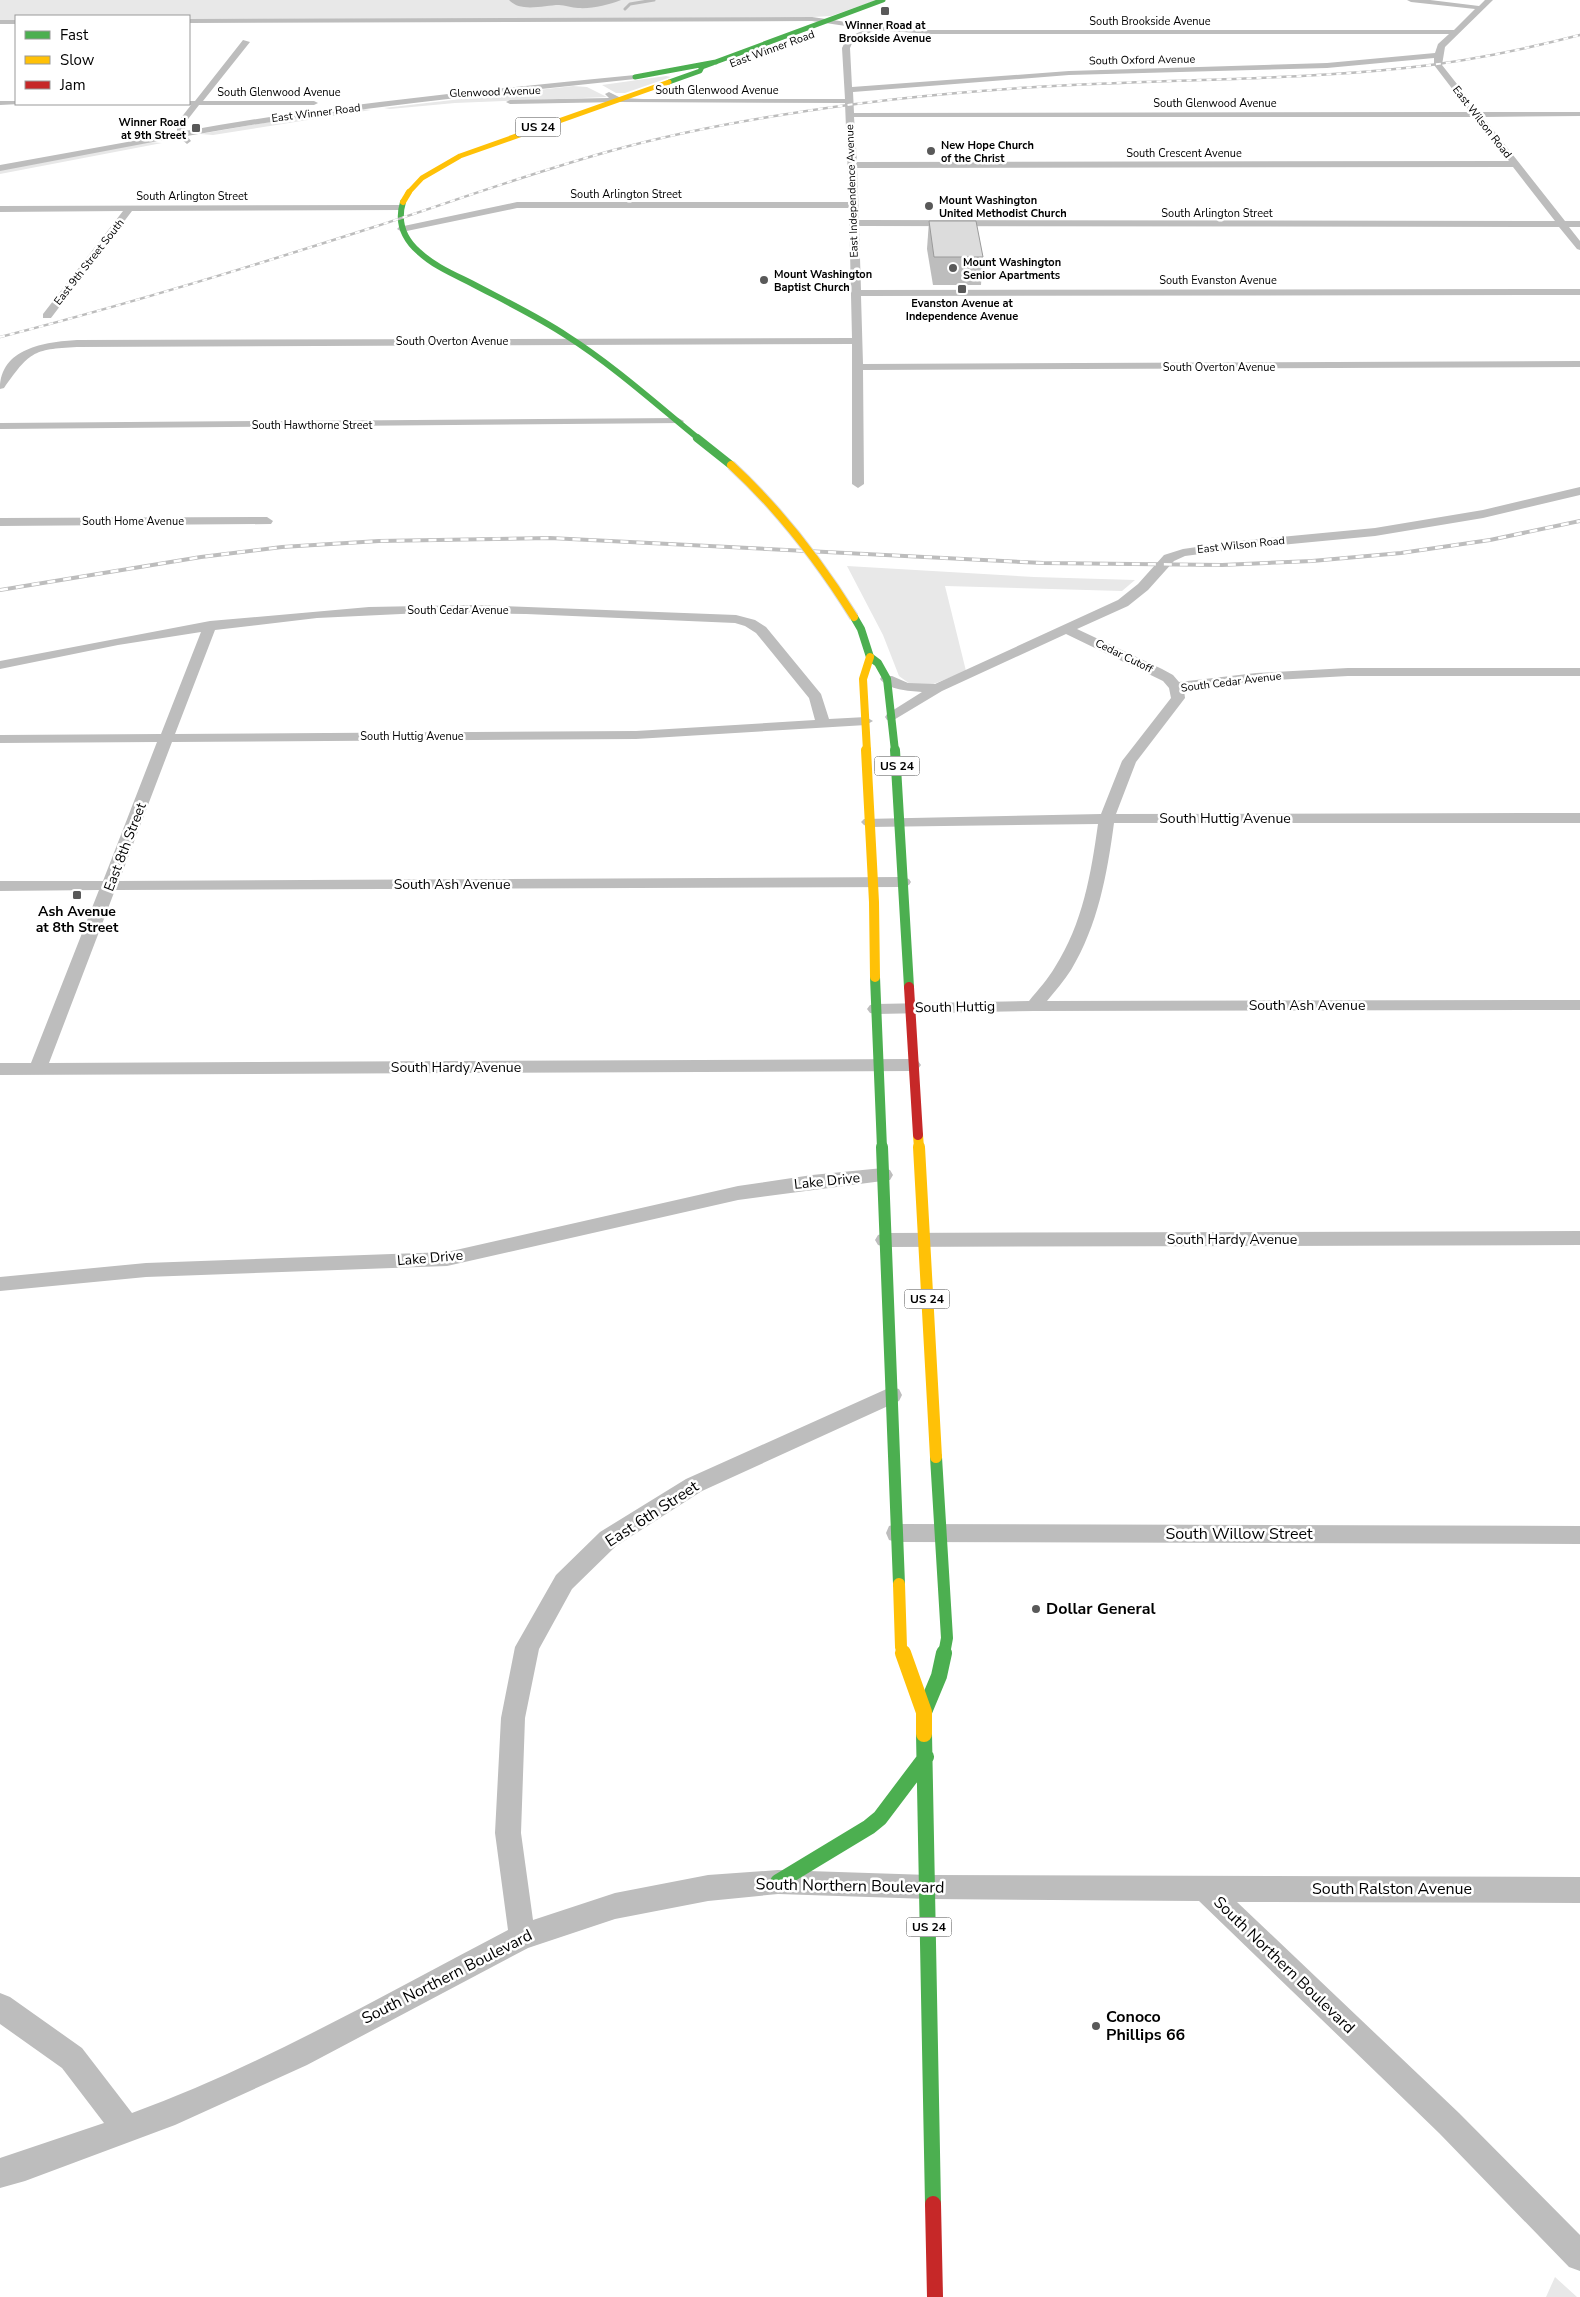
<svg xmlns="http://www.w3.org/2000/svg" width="1580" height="2297" viewBox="0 0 1580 2297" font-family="'Nunito Sans',sans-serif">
<rect width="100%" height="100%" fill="#fff"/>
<path fill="#e8e8e8" d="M0,0H877L831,16L794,18L189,20V16H16V20H0Z
M666,76L671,77L625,93H616L602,85Z
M573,86L587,87L607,97L455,103L390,109L384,108Z
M363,109L371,110L213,135L200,134L298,117Z
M149,142L162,143L0,174V170Z
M847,566L1034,577L1135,580L1122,591L945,586L966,671L926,687L910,684L899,676L883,635Z
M1555,2277L1577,2297H1546Z"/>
<path fill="#bababa" d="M509,0H621C608,5 592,9 578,8C572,8 565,5 559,5C544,5 521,13 509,0Z"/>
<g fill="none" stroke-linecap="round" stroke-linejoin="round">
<path stroke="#bababa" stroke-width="3" d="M625,9L630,4L654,0"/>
<path fill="#bdbdbd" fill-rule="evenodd" d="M1407,0H1430L1479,6L1485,0H1493L1445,47L1442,65L1479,112H1580V116L1483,117L1565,221H1580V227H1569L1580,241V250L1577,249L1559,227L859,226L861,290L1580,289V295L861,296L863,364L1580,361V367L863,370L864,484L858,488L852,484V344L77,347C32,349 29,353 4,388L0,389C0,348 45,342 77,340L852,338L849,208H517L402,232L397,229L399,227L517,202H849L845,103L619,102L510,104L506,102L510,100L609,98L605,94L609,92L621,98L643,99H845L842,48L847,38L866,29L812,21L189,23V19L812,17L895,29L931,30H1454L1475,9L1411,2ZM875,30L931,34H1449L1438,44L1435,53L1327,63L1069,71L852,87L850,48L853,41ZM1434,58V65L1470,112L854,113L853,92L1069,75L1327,68ZM854,117H1474L1509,161L857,162ZM1513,167L1555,221L859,220L857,168Z
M0,20H16V24H0Z
M243,40L250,42L203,101H314L318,103L314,105H199L185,123V131C334,104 485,90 635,75L639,77L635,79C485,95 335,109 187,136L191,141L187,144L179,137L0,171V165L177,133V123L191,105L185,104H189V101H195Z
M0,101H16V104H20L0,105Z
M401,205L404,206V210L132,211L51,318H43V314L123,211L0,212V206Z
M678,418L684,421L682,423L0,429V423Z
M1580,487V495L1483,518L1375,536L1239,549L1185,556L1174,561L1148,590L1128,606L1077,629L1162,669L1173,675L1179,682L1256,673L1348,668H1580V676H1348L1256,681L1184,690L1185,698L1136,762L1116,814L1580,813V823H1114C1107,875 1098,925 1071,970C1064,981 1055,991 1047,1001L1580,1000V1010L1034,1011L876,1014L870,1013L867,1009L870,1005L876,1004L1029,1001C1038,990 1048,979 1055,967C1083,923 1091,874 1098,824L869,827L864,825L861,822L864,819L1101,814L1122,761L1171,698L1169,688L1163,681L1066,634L942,691L892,721L887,720L885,717L887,714L922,692C908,691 889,690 880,679L882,676H892L908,683L935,684L1118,600L1138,584L1164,555L1183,549L1239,541L1375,528L1483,510Z
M267,517L273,521L271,524L0,526V518Z
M474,605L736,615L755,620L766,627L821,694L829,719L866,717L873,721L866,725L636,739L172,742L119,881L903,877L909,879L911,882L909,885L903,887L115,890L49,1063L912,1059L918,1061L921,1065L918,1069L912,1071L0,1075V1063H31L99,890L0,891V881H103L157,742L0,743V735L161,734L201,632L118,645L0,669V661L210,621L369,607ZM422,613L526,614L735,623L745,626L756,633L809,698L815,720L636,731L175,734L215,630L317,618Z
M883,1168L890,1170L893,1175L890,1180L738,1200L447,1266L146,1277L0,1291V1277L146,1263L447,1252L738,1186L812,1175Z
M1580,1231V1245L885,1247L878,1245L875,1240L878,1235L885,1233Z
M891,1387L899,1389L902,1395L899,1401L702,1491L616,1546L572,1589L539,1649L525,1718L521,1833L533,1920L615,1893L708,1875L778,1870L929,1875L1580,1877V1903L1237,1902L1459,2113L1580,2235V2271L1569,2267L1439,2133L1199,1901L929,1899L778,1894L708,1901L615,1919L528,1948L307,2065L175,2125L25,2181L0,2188V2158L104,2123L62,2068L0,2024V1993L10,1997L82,2048L132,2113C263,2065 385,1994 508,1930L495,1833L501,1718L515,1647L556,1575L600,1532L686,1479Z
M897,1524L1580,1526V1544L897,1542L889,1540L886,1533L889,1526Z"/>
<path stroke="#4caf50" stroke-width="5" d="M635,77L716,62
M669,82L700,71L702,67L883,0"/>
<path stroke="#4caf50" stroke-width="6" d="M403,202C397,222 403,238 419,252C434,266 453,274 471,283C503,300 537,316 567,336C614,366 656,404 699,439"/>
<path stroke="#4caf50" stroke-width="8" d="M697,438L731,465
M854,617L861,629L870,657L878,663L887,679L895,751"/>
<path stroke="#4caf50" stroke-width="10" d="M895,750L909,987
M875,977L882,1148"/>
<path stroke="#4caf50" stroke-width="12" d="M882,1147L899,1584
M936,1457L947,1638L944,1654"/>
<path stroke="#4caf50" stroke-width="16" d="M924,1712L939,1676L944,1653
M924,1734L933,2204
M778,1882L869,1827L880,1818L926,1757"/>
<path stroke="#ffc107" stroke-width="5" d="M408,193L422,178L460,156L669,82"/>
<path stroke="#ffc107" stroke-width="6" d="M403,202L409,192"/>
<path stroke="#ffc107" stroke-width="8" d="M867,751L863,679L870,657"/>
<path stroke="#ffc107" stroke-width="10" d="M866,750L874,902L875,977
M918,1135L919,1148"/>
<path stroke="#ffc107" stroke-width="12" d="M919,1147L936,1457
M899,1584L901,1647L904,1654"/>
<path stroke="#ffc107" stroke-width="16" d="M903,1653L924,1712V1734"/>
<path stroke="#c62828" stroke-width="10" d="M909,987L918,1135"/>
<path stroke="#c62828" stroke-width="16" d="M933,2204L935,2297"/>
<defs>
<path id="rail-far1" d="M0,337C126,305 250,267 374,227C454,201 533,172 614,150C669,135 725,124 781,115C877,99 974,90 1072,85C1183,79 1294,80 1405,68C1464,62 1522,50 1580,35"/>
<path id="rail" d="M0,590L201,557L282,547L379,541L550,538L1043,563L1222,565L1312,561L1401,553L1490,540L1580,521"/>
</defs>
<use href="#rail-far1" stroke="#bdbdbd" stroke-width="2.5"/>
<use href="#rail" stroke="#bdbdbd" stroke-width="4"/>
<use href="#rail-far1" stroke="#fff" stroke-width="2" stroke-dasharray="5" stroke-linecap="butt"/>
<use href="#rail" stroke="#fff" stroke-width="2.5" stroke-dasharray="8" stroke-linecap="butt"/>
<defs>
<path id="slow-bridge" d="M731,465C780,510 819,561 854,617"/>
</defs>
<use href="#slow-bridge" stroke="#dbdbdb" stroke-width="10" stroke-linecap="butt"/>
<use href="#slow-bridge" stroke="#ffc107" stroke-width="8"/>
</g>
<path fill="#bdbdbd" d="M929,221L983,257L981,285H933L927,249Z"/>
<path fill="#dcdcdc" stroke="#9a9a9a" d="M929,221H976L983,257H934Z"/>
<g fill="#595959" stroke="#fff" stroke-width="2">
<rect x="880" y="6" width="10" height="10" rx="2.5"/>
<rect x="191" y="123" width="10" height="10" rx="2.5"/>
<circle cx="931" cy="151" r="5"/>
<circle cx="929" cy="206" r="5"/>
<circle cx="953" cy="268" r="5"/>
<circle cx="764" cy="280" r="5"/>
<rect x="957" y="284" width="10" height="10" rx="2.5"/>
<rect x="72" y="890" width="10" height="10" rx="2.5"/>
<circle cx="1036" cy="1609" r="5"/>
<circle cx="1096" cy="2026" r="5"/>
</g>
<g text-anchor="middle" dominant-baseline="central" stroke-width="5" stroke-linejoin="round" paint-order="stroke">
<g font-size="11" fill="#000" stroke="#fff">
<text x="1150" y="21">South Brookside Avenue</text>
<text transform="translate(772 49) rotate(-20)">East Winner Road</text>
<text transform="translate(1142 60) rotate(-1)">South Oxford Avenue</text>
<text x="717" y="90">South Glenwood Avenue</text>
<text x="279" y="92">South Glenwood Avenue</text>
<text transform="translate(495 92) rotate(-2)">Glenwood Avenue</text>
<text x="1215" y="103">South Glenwood Avenue</text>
<text transform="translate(316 113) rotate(-7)">East Winner Road</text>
<text transform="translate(1482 122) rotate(52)">East Wilson Road</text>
<text x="1184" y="153">South Crescent Avenue</text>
<text transform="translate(852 191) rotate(-92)">East Independence Avenue</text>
<text x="626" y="194">South Arlington Street</text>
<text x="192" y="196">South Arlington Street</text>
<text x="1217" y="213">South Arlington Street</text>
<text transform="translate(89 262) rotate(-52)">East 9th Street South</text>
<text x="1218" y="280">South Evanston Avenue</text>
<text x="452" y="341">South Overton Avenue</text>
<text x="1219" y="367">South Overton Avenue</text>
<text x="312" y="425">South Hawthorne Street</text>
<text x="133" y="521">South Home Avenue</text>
<text transform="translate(1241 545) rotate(-6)">East Wilson Road</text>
<text x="458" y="610">South Cedar Avenue</text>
<text transform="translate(1124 656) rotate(26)">Cedar Cutoff</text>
<text transform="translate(1231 682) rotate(-7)">South Cedar Avenue</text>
<text x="412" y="736">South Huttig Avenue</text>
</g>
<g font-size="11" font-weight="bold" fill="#000" stroke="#fff" text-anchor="start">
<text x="885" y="25" text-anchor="middle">Winner Road at<tspan x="885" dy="13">Brookside Avenue</tspan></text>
<text x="186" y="122" text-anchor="end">Winner Road<tspan x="186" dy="13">at 9th Street</tspan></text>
<text x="941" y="145">New Hope Church<tspan x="941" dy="13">of the Christ</tspan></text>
<text x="939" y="200">Mount Washington<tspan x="939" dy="13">United Methodist Church</tspan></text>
<text x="963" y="262">Mount Washington<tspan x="963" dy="13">Senior Apartments</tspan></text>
<text x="774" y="274">Mount Washington<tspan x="774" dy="13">Baptist Church</tspan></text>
<text x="962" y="303" text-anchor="middle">Evanston Avenue at<tspan x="962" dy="13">Independence Avenue</tspan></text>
</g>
<g fill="#fff" stroke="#4c4c4c" stroke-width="1">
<rect x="515.5" y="117.5" width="45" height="19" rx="4"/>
<rect x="874.5" y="756.5" width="45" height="19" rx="4"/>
<rect x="904.5" y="1289.5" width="45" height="19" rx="4"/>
<rect x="906.5" y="1917.5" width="45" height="19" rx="4"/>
</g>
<g font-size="12" font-weight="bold" fill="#000">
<text x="538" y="127">US 24</text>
<text x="897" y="766">US 24</text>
<text x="927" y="1299">US 24</text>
<text x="929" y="1927">US 24</text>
</g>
<g font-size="14" fill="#000" stroke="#fff">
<text x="1225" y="818">South Huttig Avenue</text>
<text transform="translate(125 847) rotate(-69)">East 8th Street</text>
<text x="452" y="884">South Ash Avenue</text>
<text x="1307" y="1005">South Ash Avenue</text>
<text transform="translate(955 1007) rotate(-1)">South Huttig</text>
<text x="456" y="1067">South Hardy Avenue</text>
<text transform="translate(827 1181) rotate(-6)">Lake Drive</text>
<text x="1232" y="1239">South Hardy Avenue</text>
<text transform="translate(430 1258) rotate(-5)">Lake Drive</text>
</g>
<g font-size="14" font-weight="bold" fill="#000" stroke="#fff">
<text x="77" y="911">Ash Avenue<tspan x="77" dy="16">at 8th Street</tspan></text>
</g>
<g font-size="16" fill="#000" stroke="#fff">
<text transform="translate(652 1514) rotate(-33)">East 6th Street</text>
<text x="1239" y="1534">South Willow Street</text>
<text transform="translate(850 1886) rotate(1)">South Northern Boulevard</text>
<text x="1392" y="1889">South Ralston Avenue</text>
<text transform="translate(1284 1965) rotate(44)">South Northern Boulevard</text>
<text transform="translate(447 1977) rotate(-27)">South Northern Boulevard</text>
</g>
<g font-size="16" font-weight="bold" fill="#000" stroke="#fff" text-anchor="start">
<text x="1046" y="1609">Dollar General</text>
<text x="1106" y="2017">Conoco<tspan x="1106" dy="18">Phillips 66</tspan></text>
</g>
</g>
<rect x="15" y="15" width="175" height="90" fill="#ffffff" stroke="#999999"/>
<rect x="25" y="31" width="25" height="8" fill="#4caf50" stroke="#999999"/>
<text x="60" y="40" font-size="15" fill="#000000">Fast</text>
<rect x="25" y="56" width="25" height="8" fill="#ffc107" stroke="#999999"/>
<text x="60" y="65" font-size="15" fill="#000000">Slow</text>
<rect x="25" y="81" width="25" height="8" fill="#c62828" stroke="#999999"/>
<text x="60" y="90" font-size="15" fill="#000000">Jam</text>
</svg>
